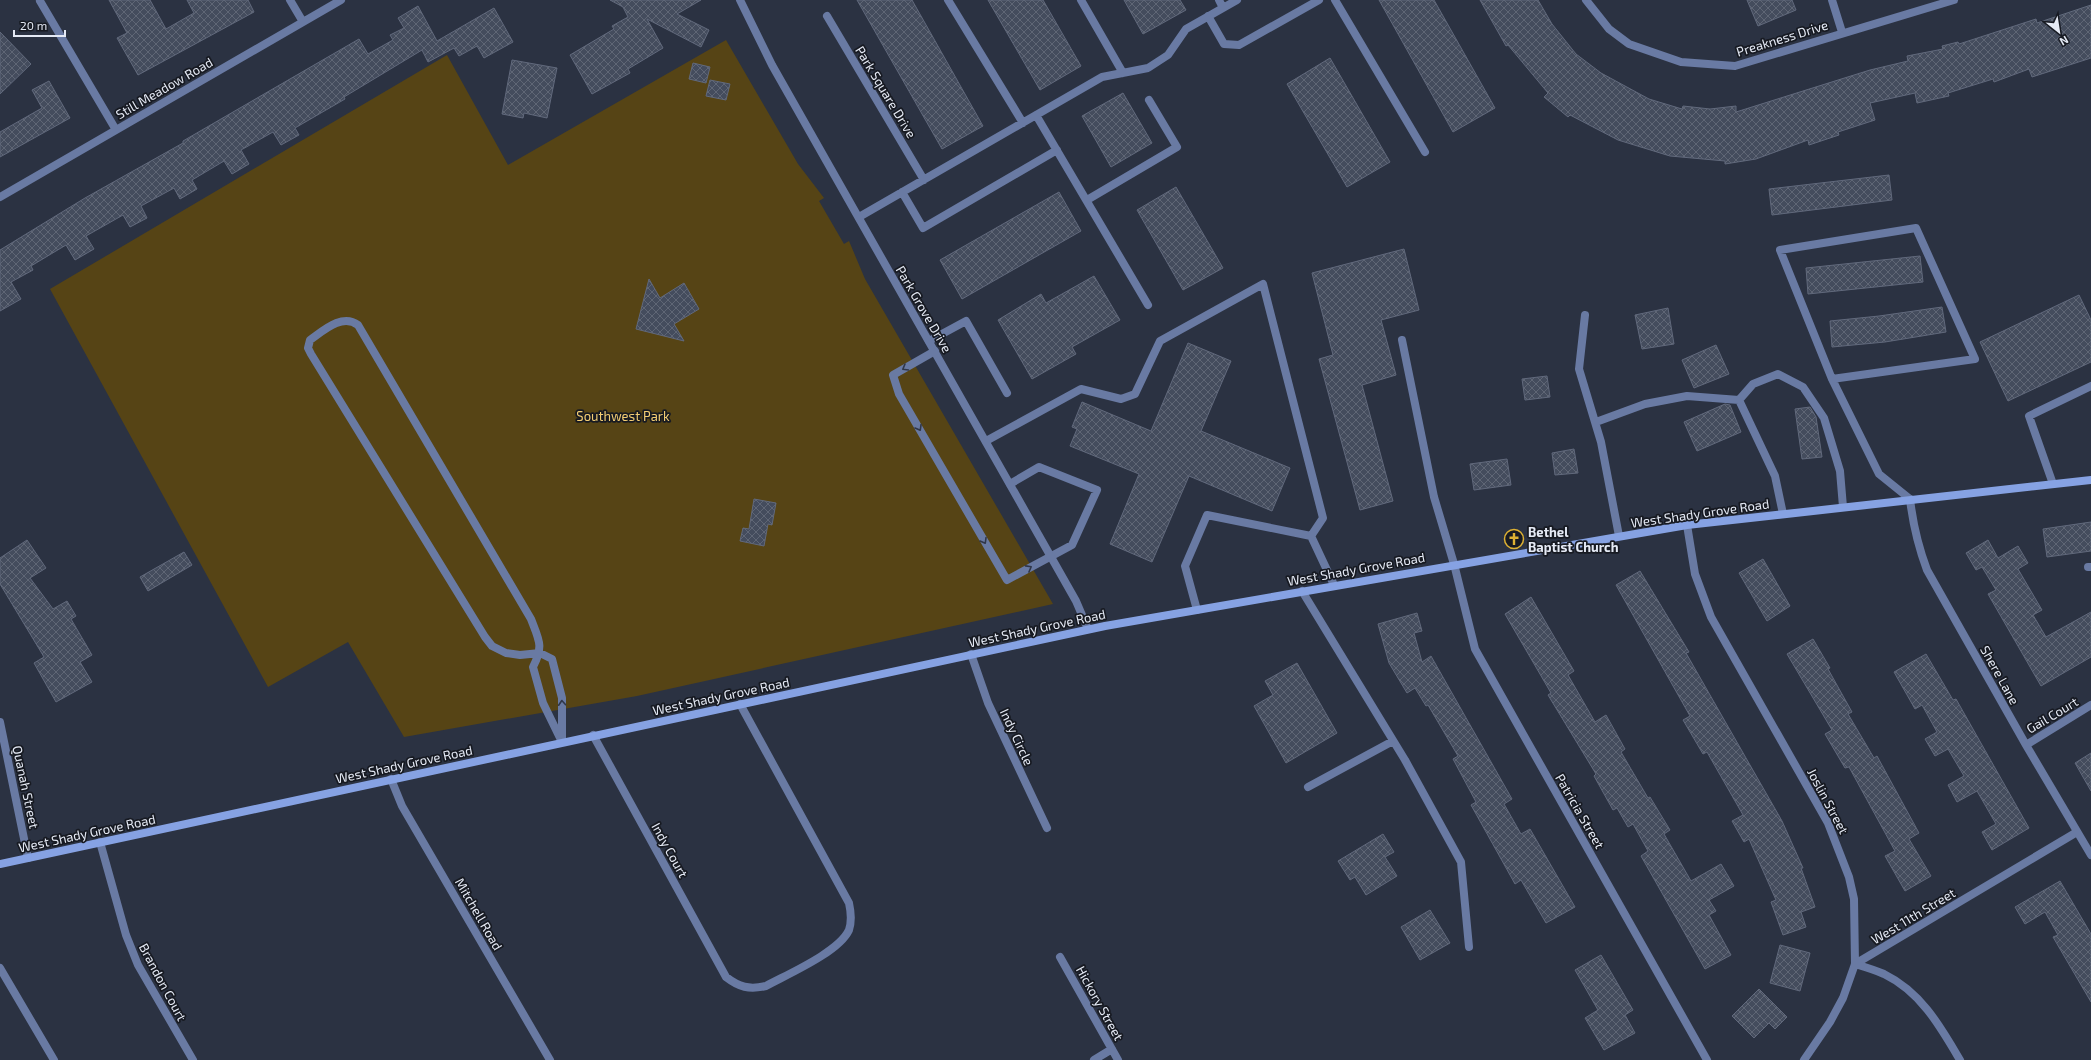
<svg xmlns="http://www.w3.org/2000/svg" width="2091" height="1060" viewBox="0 0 2091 1060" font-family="'Exo 2',sans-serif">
<defs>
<pattern id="building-cross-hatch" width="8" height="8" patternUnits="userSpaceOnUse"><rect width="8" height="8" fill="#444c5d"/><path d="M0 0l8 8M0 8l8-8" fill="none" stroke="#5f6675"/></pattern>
</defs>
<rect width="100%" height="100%" fill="#2b3242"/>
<path fill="#564415" d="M726,40L798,164L824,198L819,201L844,244L849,241L865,279L1053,604L637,696L404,737L348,642L268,687L50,289L447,55L508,165Z"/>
<path fill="url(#building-cross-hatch)" stroke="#61697c" d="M109,0H150L166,29L194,13L187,0H248L254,12L138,75L117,38L127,33Z
M610,0H701L677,14L709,30L701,47L647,19L663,48L628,69L630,73L592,94L570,55L614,29L612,26L628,17L623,7Z
M857,0H912L983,126L942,149Z
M988,0H1043L1081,66L1040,90Z
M1124,0H1180L1186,10L1143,34Z
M1379,0H1434L1495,108L1453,132Z
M1480,0H1538L1552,24L1576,54L1601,73L1649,99L1682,109L1683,106L1710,109L1736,106V112L1870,70L1908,61L1907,56L1943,49L1942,46L1958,42L1959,44L2036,19L2037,23L2091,5V58L2032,77L2029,69L1994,82L1993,79L1948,93L1949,96L1917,103L1915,93L1870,103L1875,120L1838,132L1839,135L1809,145L1808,140L1756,159L1725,164V161L1670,156L1618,140L1570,115L1568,117L1544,97L1548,93L1508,45L1506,46Z
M1747,0H1792L1796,10L1758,26Z
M418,6L437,41L494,8L513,42L484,58L477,46L459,56L454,48L428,62L422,50L344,97L345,99L295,128L299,135L281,145L273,132L241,150L249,164L232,174L224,161L192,180L197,189L180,199L174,188L141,206L147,218L130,227L123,215L86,236L94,249L75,260L66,245L31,266L33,270L11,282L21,299L0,311V250L85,198L183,143V141L359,39L368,54L393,40L390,35L404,28L398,18Z
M0,32L31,64L0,94Z
M1330,58L1390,162L1347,187L1287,84Z
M512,60L557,68L547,118L524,113L523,118L502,114Z
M693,63L710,67L706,83L689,79Z
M710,80L730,84L726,100L706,96Z
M49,81L70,118L0,157V132L42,108L32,90Z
M1123,93L1152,143L1111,167L1082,116Z
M1889,175L1892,200L1772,215L1769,189Z
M1176,187L1223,268L1183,290L1137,210Z
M1059,192L1081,231L962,299L940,260Z
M1404,249L1419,310L1381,320L1396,375L1362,385L1393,501L1360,510L1319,359L1333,355L1312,273Z
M1920,256L1923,282L1808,294L1806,268Z
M1094,276L1120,320L1072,347L1076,354L1032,379L998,320L1041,294L1046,303Z
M649,279L660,298L684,283L699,309L674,324L684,341L636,329Z
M2079,295L2091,320V362L2008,401L1980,342Z
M1942,307L1946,332L1885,342L1832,347L1830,321L1879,316Z
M1668,308L1674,344L1642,349L1635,315Z
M1188,343L1231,361L1201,431L1290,468L1272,511L1189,476L1152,562L1110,544L1139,474L1070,446L1077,429L1072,427L1082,402L1151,431Z
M1716,345L1729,374L1694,388L1682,360Z
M1547,376L1550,397L1525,400L1522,379Z
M1725,404L1730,405L1741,432L1697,451L1684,422Z
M1810,407L1816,417L1822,457L1802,459L1795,409Z
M1574,449L1578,473L1555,475L1552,453Z
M1507,459L1511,485L1474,490L1470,464Z
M754,499L776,503L772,525L768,524L764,546L740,541L743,528L749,529Z
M2091,522V551L2047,557L2043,529Z
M27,540L46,568L30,578L53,609L67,601L76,616L71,619L92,655L80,662L92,682L56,702L34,663L44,657L0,584V558Z
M1988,540L1998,558L2018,546L2028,563L2018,569L2042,610L2033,615L2046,637L2091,612V657L2041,686L1988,594L1996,590L1982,567L1976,570L1966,553Z
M184,552L192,565L148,591L140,577Z
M1763,559L1790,606L1767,621L1739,573Z
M1640,571L1689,652L1686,653L1782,821L1803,868H1801L1815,907L1801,912L1806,927L1783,935L1771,902L1776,900L1749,839L1744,842L1732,821L1743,815L1707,752L1703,754L1683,720L1690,716L1616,585Z
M1531,597L1574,671L1568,675L1595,722L1606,715L1625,749L1621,752L1648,798L1650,797L1670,830L1664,834L1691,881L1721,864L1734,886L1709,900L1716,911L1709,915L1731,955L1705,969L1641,856L1648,851L1633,824L1628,827L1617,808L1613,810L1594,776L1596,774L1548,695L1551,693L1505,614Z
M1417,613L1422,631L1414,633L1422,662L1431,656L1512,799L1504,804L1521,834L1530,829L1575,907L1546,923L1521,880L1515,884L1471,805L1476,802L1453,759L1458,756L1428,705L1426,706L1415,688L1407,693L1389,663L1378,624Z
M1813,639L1830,668L1828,669L1852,712L1848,714L1874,758L1877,756L1919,833L1909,839L1931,876L1905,891L1885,856L1895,851L1849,767L1845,768L1825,734L1832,730L1787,654Z
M1926,654L1953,700L1956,699L2029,828L1992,850L1982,832L1996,824L1977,791L1957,802L1948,785L1964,776L1948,749L1935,756L1925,739L1937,732L1922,705L1915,709L1894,672Z
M1297,663L1337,733L1286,763L1254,706L1273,695L1265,681Z
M2091,753V791L2075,763Z
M1383,834L1394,852L1385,857L1397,876L1366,895L1355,877L1350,880L1338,861Z
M2060,881L2091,934V1002L2053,937L2058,935L2045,912L2025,924L2015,907Z
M1430,910L1450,943L1420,960L1401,927Z
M1780,945L1810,953L1800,991L1770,983Z
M1601,955L1633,1010L1625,1015L1635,1033L1604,1050L1585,1018L1598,1010L1575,970Z
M1759,989L1787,1017L1775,1029L1769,1023L1754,1038L1732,1016Z"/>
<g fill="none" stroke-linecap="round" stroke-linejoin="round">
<path stroke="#697aa3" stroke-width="8" d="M948,0L1023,123
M1081,0L1123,73
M1219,0L1223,8
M1335,0L1425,152
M827,16L924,180
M1208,16L1224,44L1239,45L1319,0
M1036,115L1148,305
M902,192L923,228L1057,150
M1087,200L1177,147L1149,100
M859,217L1102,77L1148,68L1168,55L1186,29L1237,0
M1585,315L1579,369L1601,442L1619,536
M1402,340L1434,497L1454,564
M929,341L966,321L1007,393
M935,351L893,375L899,394L1007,580L1072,545L1097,490L1039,467L1010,484
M1832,379L1975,359L1916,228L1780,250L1832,379L1879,474L1910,499
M1596,422L1645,404L1687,396L1739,400
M986,441L1081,389L1121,399L1135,394L1160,341L1263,284L1323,518L1311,536
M2053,484L2029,416L2091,386
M1783,514L1775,476L1739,400L1753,384L1778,374L1803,387L1824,418L1840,471L1843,507
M1311,536L1334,585
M2088,567H2091
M1302,591L1405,760L1461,862L1469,947
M1197,610L1185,566L1207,515L1311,536
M593,735L726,977C739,987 749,990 766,986C788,974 839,952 849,930C852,921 851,912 849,903L740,704
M562,742V698L552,659L540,653L520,655L506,653L492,646L485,637L311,354L308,348L310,340C323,331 342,313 358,325L531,619C539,640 544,646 533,667L543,703L562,742
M1308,787L1393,741
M0,968L54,1060"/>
<path stroke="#697aa3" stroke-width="8" d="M290,0L303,22
M740,0L772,65L1076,601L1088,629
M1586,0L1609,29L1629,44L1681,62L1735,66L1954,0
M1832,0L1842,32
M40,1L116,130
M0,197L341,0
M1910,499C1913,525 1918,546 1927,570L2026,745L2091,855
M1687,525L1695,574L1711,617L1828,823L1849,877L1854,899L1855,964L1843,998L1830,1022L1804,1060
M1454,564L1475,649L1707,1060
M971,654L988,703L1047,828
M0,722L28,858
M2026,745L2091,705
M391,779L402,806L550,1060
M100,842L126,935L138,965L193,1060
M1060,957L1118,1060
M1855,964L2077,832
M1855,964C1865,967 1875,970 1884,974C1921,992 1940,1026 1960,1060
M1094,1060L1112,1049"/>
<path stroke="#86a2e3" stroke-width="8" d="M0,864L1105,626L1687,525L2091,480"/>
</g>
<defs><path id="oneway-chevron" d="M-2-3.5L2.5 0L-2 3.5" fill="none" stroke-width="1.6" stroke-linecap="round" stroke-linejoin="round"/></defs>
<g stroke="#303749">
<use href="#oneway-chevron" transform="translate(905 368) rotate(150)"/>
<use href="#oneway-chevron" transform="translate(919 428) rotate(60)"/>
<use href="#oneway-chevron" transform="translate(984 541) rotate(60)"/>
<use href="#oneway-chevron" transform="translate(1029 568) rotate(-29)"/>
<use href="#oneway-chevron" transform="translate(562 703) rotate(-94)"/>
</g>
<defs>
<symbol id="church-ring" viewBox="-11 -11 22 22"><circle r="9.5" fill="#171a22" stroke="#deb133" stroke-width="1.5"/><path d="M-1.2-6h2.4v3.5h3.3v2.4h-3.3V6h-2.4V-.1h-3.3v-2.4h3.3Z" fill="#deb133"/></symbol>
</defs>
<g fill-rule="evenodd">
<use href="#church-ring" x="1503" y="528" width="22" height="22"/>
</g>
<g text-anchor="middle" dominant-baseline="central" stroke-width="3.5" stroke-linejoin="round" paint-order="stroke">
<g font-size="13" fill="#e5eaf5" stroke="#171a22">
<text transform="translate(1782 38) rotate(-17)">Preakness Drive</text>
<text transform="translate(164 88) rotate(-30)">Still Meadow Road</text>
<text transform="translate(886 92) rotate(59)">Park Square Drive</text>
<text transform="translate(924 309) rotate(60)">Park Grove Drive</text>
<text transform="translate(1700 513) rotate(-8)">West Shady Grove Road</text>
<text transform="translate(1356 569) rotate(-10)">West Shady Grove Road</text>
<text transform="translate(1037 628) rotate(-12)">West Shady Grove Road</text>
<text transform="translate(2000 675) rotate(61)">Shere Lane</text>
<text transform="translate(721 696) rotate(-12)">West Shady Grove Road</text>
<text transform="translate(2052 715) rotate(-31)">Gail Court</text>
<text transform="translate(1017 737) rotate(65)">Indy Circle</text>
<text transform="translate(404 764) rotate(-12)">West Shady Grove Road</text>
<text transform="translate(26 787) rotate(78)">Quanah Street</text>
<text transform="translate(1828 801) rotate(62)">Joslin Street</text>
<text transform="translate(1580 811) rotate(60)">Patricia Street</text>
<text transform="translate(87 833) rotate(-12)">West Shady Grove Road</text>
<text transform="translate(670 850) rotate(61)">Indy Court</text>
<text transform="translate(479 914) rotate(60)">Mitchell Road</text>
<text transform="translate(1913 916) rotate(-31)">West 11th Street</text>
<text transform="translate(163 982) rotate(62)">Brandon Court</text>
<text transform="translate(1100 1003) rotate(61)">Hickory Street</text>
</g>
<g font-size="13" fill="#f4ce74" stroke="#171a22">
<text x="623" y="416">Southwest Park</text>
</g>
<g font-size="13" font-weight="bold" fill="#e5eaf5" stroke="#171a22" text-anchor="start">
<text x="1528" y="532">Bethel<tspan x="1528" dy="15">Baptist Church</tspan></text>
</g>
</g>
<g transform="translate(2059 32) rotate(150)" stroke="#171a22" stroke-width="3" paint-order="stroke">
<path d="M0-3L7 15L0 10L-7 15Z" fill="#e5eaf5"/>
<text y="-6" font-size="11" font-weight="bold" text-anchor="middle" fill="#e5eaf5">N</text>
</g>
<path d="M14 30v6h51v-6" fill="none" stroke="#e5eaf5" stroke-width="2"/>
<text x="20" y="30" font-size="12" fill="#e5eaf5" stroke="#171a22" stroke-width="3" paint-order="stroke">20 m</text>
</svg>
